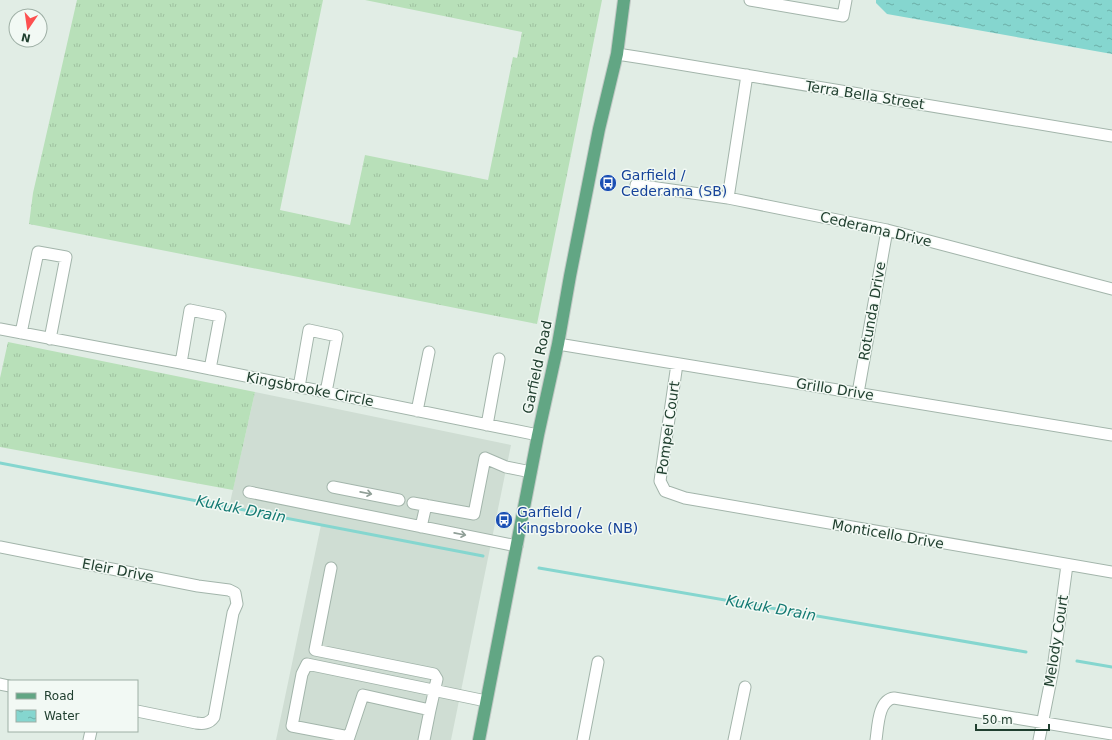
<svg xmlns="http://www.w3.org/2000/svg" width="1112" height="740" viewBox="0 0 1112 740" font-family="'DejaVu Sans',sans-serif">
<defs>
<pattern id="grass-tufts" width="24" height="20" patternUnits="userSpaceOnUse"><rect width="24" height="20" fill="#b8e0b9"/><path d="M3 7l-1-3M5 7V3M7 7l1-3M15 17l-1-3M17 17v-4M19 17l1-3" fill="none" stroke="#9ec19f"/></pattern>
<pattern id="water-ripples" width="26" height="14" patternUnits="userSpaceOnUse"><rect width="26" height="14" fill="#85d6cf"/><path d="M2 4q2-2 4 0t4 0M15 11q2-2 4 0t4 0" fill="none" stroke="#6cafa8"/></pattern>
</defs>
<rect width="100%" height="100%" fill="#e1ede5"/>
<path fill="#cfddd3" d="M255,392L511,445L451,740H276L321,525L229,507Z"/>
<path fill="url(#grass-tufts)" d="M77,0H323L280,210L350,225L365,155L488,180L513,57L517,58L522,32L365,0H602L537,324L29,224L33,193Z
M8,342L255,392L233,490L0,447V378Z"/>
<path fill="url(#water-ripples)" d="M876,0H1112V54L887,14L876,3Z"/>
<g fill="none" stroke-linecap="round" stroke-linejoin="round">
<path stroke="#85d6cf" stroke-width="3" d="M0,463L483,556
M539,568L1026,652
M1077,661L1112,667"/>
<defs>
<path id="minor" d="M750,0L843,16L846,0
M617,54L643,58L1112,136
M636,185L728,198L887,230L1112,289
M728,198L747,75
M0,329L181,363L538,435
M21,333L38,252L66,257L50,339
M558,344L1112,435
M181,363L190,310L220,316L210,369
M677,364L661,474L660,481L665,491L685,498L1112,572
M299,387L309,330L337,336L326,392
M858,393L887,230
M417,411L429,352
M487,425L499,359
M333,487L399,500
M249,492L517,546
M413,503L474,514L485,458L506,467L531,472
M421,527L426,505
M0,547L198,586L229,590L235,593L237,604L233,613L214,717C209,724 203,724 196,723L137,711
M331,568L315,650L434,674L437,679L430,710
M0,684L9,686
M89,740L91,731
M424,740L430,710L363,695L349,737L292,726L302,674L307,664L486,701
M583,740L598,662
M734,740L745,687
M876,740C878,727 878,700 894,698L1112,734
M1039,740L1053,669L1067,565"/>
<path id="major" d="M479,740L538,435L558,344L570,276L599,129L617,54L624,0"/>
</defs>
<use href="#minor" stroke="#a3b5ab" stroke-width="13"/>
<use href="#major" stroke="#c1c9c5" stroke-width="14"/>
<use href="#minor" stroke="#fff" stroke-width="11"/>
<use href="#major" stroke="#62a684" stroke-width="12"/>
</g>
<defs><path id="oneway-shaft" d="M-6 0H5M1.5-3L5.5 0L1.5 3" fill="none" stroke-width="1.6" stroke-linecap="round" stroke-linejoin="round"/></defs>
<g stroke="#909f97">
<use href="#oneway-shaft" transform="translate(366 493) rotate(11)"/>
<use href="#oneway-shaft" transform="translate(460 534) rotate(11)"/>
</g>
<defs>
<symbol id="bus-disc" viewBox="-11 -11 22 22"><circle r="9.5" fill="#1a4fb4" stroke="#f2f9f4"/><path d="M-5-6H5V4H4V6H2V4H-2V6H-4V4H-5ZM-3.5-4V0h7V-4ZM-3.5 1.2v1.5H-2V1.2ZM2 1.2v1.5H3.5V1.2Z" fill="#fff"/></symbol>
</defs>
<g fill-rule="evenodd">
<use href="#bus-disc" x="598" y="173" width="20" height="20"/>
<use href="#bus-disc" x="494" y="510" width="20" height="20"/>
</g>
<g text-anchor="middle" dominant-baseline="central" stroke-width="3" stroke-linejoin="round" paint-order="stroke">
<g font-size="14" fill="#203f2f" stroke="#f2f9f4">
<text transform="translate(865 95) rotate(9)">Terra Bella Street</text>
<text transform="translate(876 229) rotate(13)">Cederama Drive</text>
<text transform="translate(872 311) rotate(-80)">Rotunda Drive</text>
<text transform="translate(537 367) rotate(-78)">Garfield Road</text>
<text transform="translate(310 389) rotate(11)">Kingsbrooke Circle</text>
<text transform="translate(835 389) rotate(9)">Grillo Drive</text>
<text transform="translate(668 428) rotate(-82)">Pompei Court</text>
<text transform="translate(888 534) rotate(10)">Monticello Drive</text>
<text transform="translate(118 570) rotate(11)">Eleir Drive</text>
<text transform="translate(1056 641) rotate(-81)">Melody Court</text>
</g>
<g font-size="14" fill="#164399" stroke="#f2f9f4" text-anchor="start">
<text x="621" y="175">Garfield /<tspan x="621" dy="16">Cederama (SB)</tspan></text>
<text x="517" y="512">Garfield /<tspan x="517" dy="16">Kingsbrooke (NB)</tspan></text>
</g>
<g font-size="15" font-style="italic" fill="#157a73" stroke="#f2f9f4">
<text transform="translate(241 509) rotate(11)">Kukuk Drain</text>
<text transform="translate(771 608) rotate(10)">Kukuk Drain</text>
</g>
</g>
<rect x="8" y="680" width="130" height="52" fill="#f2f9f4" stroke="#9eafa5"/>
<rect x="16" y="693" width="20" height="6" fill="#62a684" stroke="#9eafa5"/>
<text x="44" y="700" font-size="12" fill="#203f2f">Road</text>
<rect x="16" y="710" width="20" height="12" fill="url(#water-ripples)" stroke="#9eafa5"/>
<text x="44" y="720" font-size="12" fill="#203f2f">Water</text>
<g transform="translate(28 28) rotate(193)"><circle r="19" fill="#f2f9f4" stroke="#9eafa5"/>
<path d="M0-3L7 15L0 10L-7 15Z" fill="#fd5050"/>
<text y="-6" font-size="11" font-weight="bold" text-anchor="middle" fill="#203f2f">N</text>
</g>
<path d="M976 724v6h73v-6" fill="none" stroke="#203f2f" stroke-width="2"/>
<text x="982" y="724" font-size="12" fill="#203f2f" stroke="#f2f9f4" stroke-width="3" paint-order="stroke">50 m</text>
</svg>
